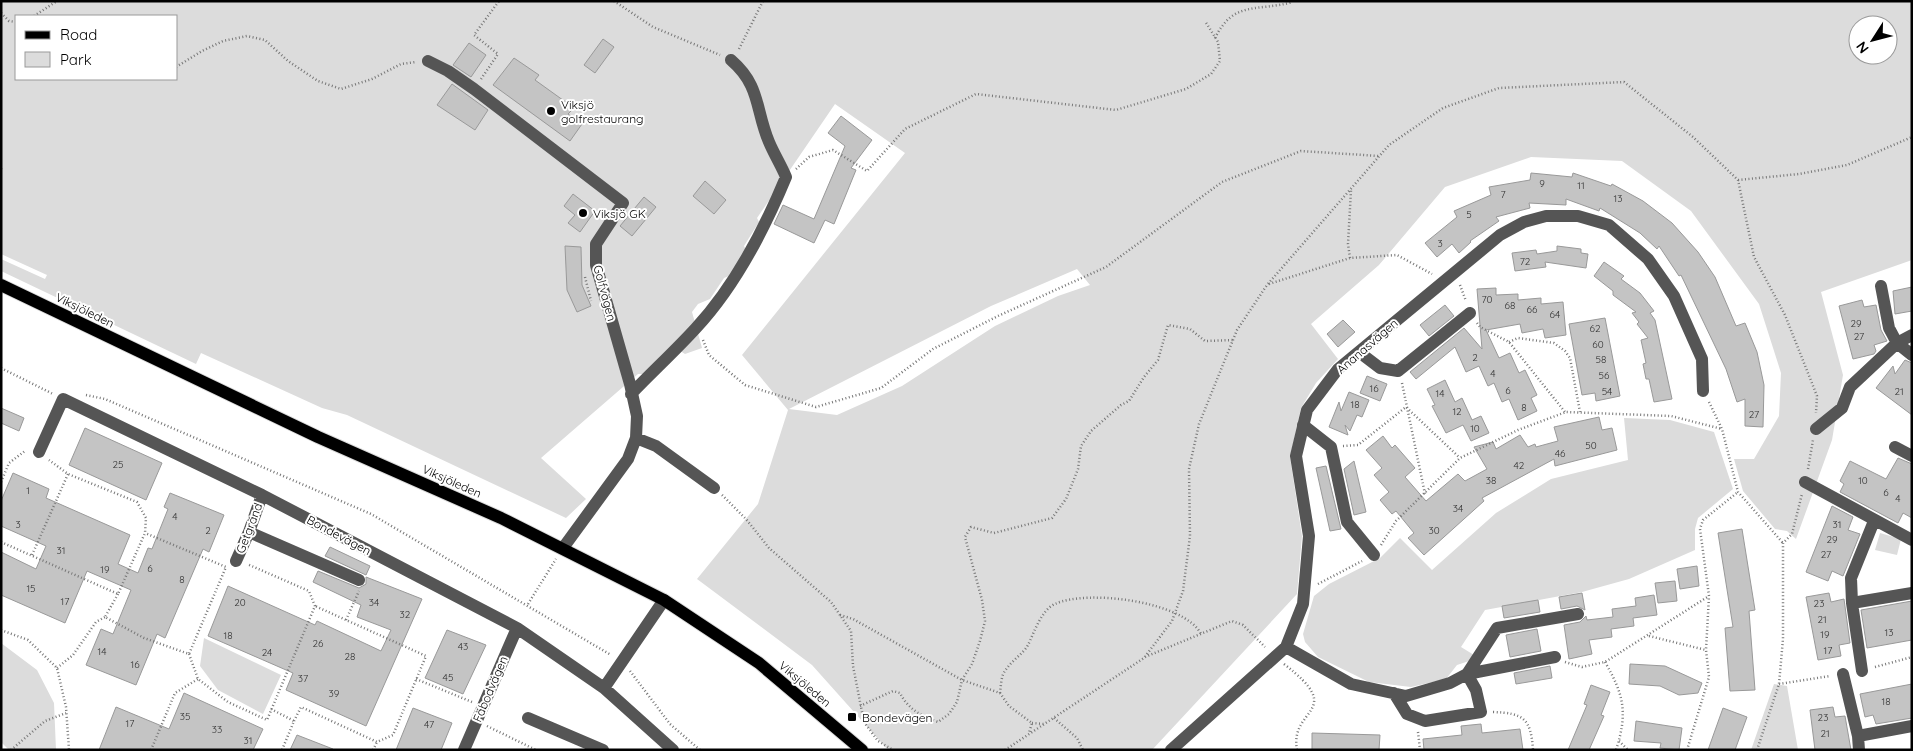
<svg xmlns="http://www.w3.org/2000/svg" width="1913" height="751" viewBox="0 0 1913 751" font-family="Quicksand,sans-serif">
<rect width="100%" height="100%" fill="#fff"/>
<path fill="#dcdcdc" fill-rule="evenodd" d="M1,1H1912V260L1821,292L1843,375L1832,440L1796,539L1787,531L1775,529L1743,491L1734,459H1754L1779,416L1781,373L1759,304L1691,211L1622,161L1531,157L1445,187L1379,265L1311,324L1338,359L1316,383L1301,408L1290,457L1302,536L1297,594L1152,750H888L812,665L697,579L758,504L788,410L742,355L905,153L835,104L757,218L759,222L744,246L750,258L741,271L724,278L710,299L698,304L692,312L702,348L685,354L674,347L643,374H638L541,458L586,499L566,518L347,415L322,408L201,353L196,364L1,271V259L45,279L47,275L1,254ZM16,16H176V79H16ZM1858,25H1888V55H1858ZM1077,269L1090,285L1058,296L995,326L902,386L837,415L789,409L991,306Z
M1624,418L1670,420L1714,432L1733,489L1698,518L1695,529V550L1629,579L1582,592L1485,610L1461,647L1474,655L1469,661L1457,665L1446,679L1411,687L1369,682L1318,657L1305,642L1303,634L1314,596L1329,584L1380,558L1400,538L1432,570L1496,513L1551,479L1628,460Z
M1880,533L1901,539L1897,555L1875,550Z
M204,638L281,675L263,714L218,690L200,666Z
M1,643L37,670L54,703L56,750H9L1,742Z
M1774,684L1787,686L1798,750H1751Z"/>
<path fill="#c4c4c4" stroke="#999" d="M603,39L614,47L595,73L584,65Z
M469,43L486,55L471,77L453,65Z
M514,58L539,75L535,80L574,108L568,114L582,124L570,141L493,85Z
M452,84L488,110L475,130L437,105Z
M841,116L872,140L851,168L856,170L834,224L825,220L814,243L774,224L783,205L814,219L845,146L828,133Z
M1531,173L1572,177L1573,173L1611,186L1612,184L1643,201L1672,223L1698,252L1715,277L1736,326L1745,323L1757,352L1764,385L1763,427L1745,426V399L1737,402L1726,369L1681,275L1679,276L1659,246L1657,249L1640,233L1600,208L1599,211L1566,199V205L1529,203L1530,208L1496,217L1499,221L1470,241L1471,242L1459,253L1452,244L1437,257L1425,243L1457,217L1454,211L1491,195L1489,187L1530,180Z
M705,181L726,200L714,214L693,196Z
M573,194L595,211L580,232L568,223L575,215L564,206Z
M644,197L656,207L632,236L620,226Z
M565,246L581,247L582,285L591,306L577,312L567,290Z
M1557,246L1581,249V253L1588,254L1586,268L1545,262L1546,267L1515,271L1512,253L1536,250L1537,254L1557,251Z
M1604,262L1624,276L1621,279L1640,293L1654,311L1650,313L1655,320L1672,399L1654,402L1649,379H1646L1643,364L1646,363L1641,340L1648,338L1637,324L1639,322L1632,313L1636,312L1613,295V291L1594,276Z
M1912,287V311L1895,314L1893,291Z
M1496,288V295L1518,294V300L1541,298V304L1563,302L1566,335L1545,338L1543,329L1522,333L1520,324L1486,330L1499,358L1510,353L1519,373L1525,370L1537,395L1531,398L1537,411L1518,420L1509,399L1502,402L1494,383L1488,386L1479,366L1466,372L1455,347L1416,379L1410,372L1464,328L1482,349L1477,289Z
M1862,300L1864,307L1876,305L1881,330L1887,341L1874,345L1876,351L1874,354L1853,359L1839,306Z
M1445,305L1454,316L1429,336L1420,325Z
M1605,318L1620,396L1596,401L1595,393L1582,395L1569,324Z
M1343,320L1355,332L1338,347L1327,334Z
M1905,360L1912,363V415L1876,388L1893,366L1895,374Z
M1367,376L1387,384L1380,401L1360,393Z
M1445,380L1455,402L1462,398L1472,420L1481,416L1489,433L1471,441L1463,425L1446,433L1432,406L1435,405L1427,389Z
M1349,392L1369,400L1362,417L1357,415L1350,431L1345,425L1348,435L1329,427L1339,402L1341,411Z
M1,408L24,418L19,431L1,423Z
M1599,417L1602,430L1612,428L1617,450L1555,466L1554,459L1482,498L1484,501L1424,555L1408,538L1414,533L1396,511L1392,514L1380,500L1389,492L1374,475L1382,468L1366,450L1383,436L1392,448L1395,445L1415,468L1405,477L1426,501L1458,474L1465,481L1487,469L1474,447L1493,442L1496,449L1520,435L1528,447L1535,444L1536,447L1558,441L1554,427Z
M85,428L162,463L146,500L69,465Z
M1898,458L1912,464V518L1903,513L1898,523L1840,492L1844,484L1840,481L1850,461L1886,479Z
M1354,461L1366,512L1354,515L1344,469Z
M1326,466L1341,529L1330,531L1316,468Z
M13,473L49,489L46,498L130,535L118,564L138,573L148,548L152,549L168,509L164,507L170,493L224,515L209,552L203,549L165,638L157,634L136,685L86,665L101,629L113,634L131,590L87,571L65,623L1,595V552L36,569L46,546L1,526V501Z
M1832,506L1853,517L1848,530L1860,534L1843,576L1832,571L1828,581L1806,572Z
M1742,529L1755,610L1749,611L1755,690L1730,691L1725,628L1733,627L1718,533Z
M330,547L370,566L366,575L325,556Z
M1697,566L1699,586L1680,589L1677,569Z
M318,571L359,588L366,584V577L422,599L366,726L286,690L293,673L208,636L228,586L315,625L317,621L381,651L391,630L357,617L361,605L313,582Z
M1675,581L1677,601L1658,603L1655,583Z
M1582,593L1585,610L1577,606L1561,609L1559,597Z
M1829,593L1831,602L1844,599L1850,643L1839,645L1841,656L1818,660L1806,597Z
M1654,595L1657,615L1633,618L1634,626L1611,629L1612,637L1589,640L1592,654L1569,659L1564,625L1580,622L1586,616L1587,620L1613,617L1612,609L1636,606L1635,598Z
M1538,600L1540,612L1504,618L1502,606Z
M1912,601V640L1867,648L1861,610Z
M1537,629L1541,651L1510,657L1506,635Z
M447,630L486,645L463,694L425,678Z
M1630,664L1665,666L1702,683L1698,693L1679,695L1660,686L1629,684Z
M1550,666L1552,678L1516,684L1514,673Z
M1912,684V718L1876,724L1873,715L1865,717L1860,694Z
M1591,685L1610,692L1601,715L1604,716L1589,750H1568L1587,705L1584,704Z
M184,693L263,729L253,750H99L116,707L169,729Z
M1833,707L1835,717L1845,716L1851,750H1815L1810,710Z
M413,708L452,723L441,750H396Z
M1723,708L1747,717L1735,750H1708Z
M1636,721L1682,728L1679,750L1660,748L1661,743L1634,741Z
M1481,724L1482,733L1520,729L1523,750H1424L1423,739L1462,735L1461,726Z
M1312,733L1380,735L1379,750H1312Z
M297,735L333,749V750H290Z"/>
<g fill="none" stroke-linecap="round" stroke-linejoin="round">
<defs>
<path id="major" d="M1,285L318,437L501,518L664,600L759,663L862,750"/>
</defs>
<use href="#major" stroke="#dbdbdb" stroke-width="14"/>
<path stroke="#777" stroke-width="2.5" stroke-dasharray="1 2.5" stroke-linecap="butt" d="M614,1L653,27L720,55
M1,13L9,21L16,22
M34,16L57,1
M1215,38C1234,0 1256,12 1293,2
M739,49L763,1
M176,67L202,51L223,41L247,36L265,40L288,61L318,81L341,89L372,79L401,64L416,62
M481,79L498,54L474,35L499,1
M1,169L2,170
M796,169L809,157L833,150L867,171L905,129L976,94L1116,110L1186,89L1211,74L1220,61L1218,42L1205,21
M1738,180L1799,174L1847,165L1912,137
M1350,258L1348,244L1351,190
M585,277L591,301
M1269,284L1350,258L1397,255L1432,274
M1460,285L1466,301
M1477,323L1480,327L1509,342L1565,412
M703,340L709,355L745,385L816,407L881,388L933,349L998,316L1106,267L1222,182L1301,151L1379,156
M1509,342L1518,338L1554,343L1565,351L1570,358L1580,412
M1,368L53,394
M1402,383L1425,494
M86,395L105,399L371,514L611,655
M1709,402L1722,429L1738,492L1783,543
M1343,446L1358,445L1406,407L1460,458
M1808,469L1813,440
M1,482L9,463L25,451
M722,495L746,519L769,548L831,602L851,631L853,666L864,722L878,741L893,750
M1,542L118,594L145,533L146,518L137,502L68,474L49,460
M1381,545L1396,521L1460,458L1518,430L1566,412L1671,416L1722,429
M32,555L68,474
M1318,584L1362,561
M118,594L105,617L144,638L189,654L226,567L145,533
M528,604L556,559
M840,615L853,619L962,680L1000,693L1009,706L1032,723L1029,733
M346,620L359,591
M1,630L28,640L57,668L66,707L69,750
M1649,636L1706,650
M189,654L198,679L228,702L267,720L315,606L309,591L247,564
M1145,657L1232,621L1243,625L1265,647
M1565,662L1582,667L1605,662L1709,596
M1605,662C1624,695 1628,713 1616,750
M1284,664C1348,713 1289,707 1297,750
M1875,667L1912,657
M57,668L73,655L96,622L105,617
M630,671L670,724L700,750
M416,679L472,702
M1779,684L1830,676
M1000,693C1001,686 1001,676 1005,671C1011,661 1023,654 1028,645C1034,633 1041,610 1055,604C1086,589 1184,601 1201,634
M860,706L893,691L900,693C908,709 921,716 938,722L949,714L957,702L962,680L972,664L980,641L985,621L982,600L965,537L971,527L994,533L1052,518L1066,499L1078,469L1081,446L1091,431L1121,405L1129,401L1144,377L1158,360L1168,325L1190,329L1205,341L1233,340
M271,709L294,721L282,750
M1493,712C1524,713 1531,719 1533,750
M1054,718L1077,738L1083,750
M294,721L301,707L377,742L393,735L426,656L315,606
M1032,723L1044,724
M487,726L536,750
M1418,732L1420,750
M1619,741L1628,750
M11,750L45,721L66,713
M151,750L175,693L198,679
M373,750L377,742
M1005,750L1144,658L1172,621L1183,591L1190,536L1189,469L1199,424L1237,330L1267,285L1389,145L1443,108L1499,88L1624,82L1693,137L1738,180L1754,257L1785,315L1817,396L1816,413
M1687,750L1709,677L1706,650L1709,596L1700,529L1703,520L1738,492
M1757,750L1779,684L1783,639V543L1792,534L1802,494"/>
<path stroke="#555" stroke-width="12" d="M428,61L448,71L474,89L623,203L596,244V265L630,384L637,416L636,438L628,459L563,548
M1881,286L1889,328L1897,343L1912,355
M1359,352L1380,368L1398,371L1470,313
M631,394C652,372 675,351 696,328C736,285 764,230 786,177C781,165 774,154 769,142C755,109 761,86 731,60
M1303,425L1331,447L1347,522L1374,555
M1816,429L1842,408L1850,387L1897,343L1912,335
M636,438L656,446L714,488
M1895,447L1912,456
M39,452L63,399L262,495L517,628L604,688L673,750
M1805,482L1912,540
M249,532L359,580
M236,561L249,532L262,495
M1852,603L1912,593
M1286,647L1351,684L1406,696L1450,683L1467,674L1555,657
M1862,671L1852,603L1851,578L1874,521
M1467,674L1497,628L1578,614
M1843,674L1858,736L1859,750
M604,688L664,600
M1394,693L1407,714L1425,721L1481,712L1476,690L1467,674
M528,718L603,750
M1858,736L1912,726
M464,750L517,628
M1171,750L1286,647L1303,604L1309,536L1296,456L1307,410L1338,369L1500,235L1524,222L1546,216H1578L1609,225L1648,259L1674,296L1702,359L1703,391"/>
<use href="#major" stroke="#000" stroke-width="12"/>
</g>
<g fill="#000" stroke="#fff" stroke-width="2">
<circle cx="551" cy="111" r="5"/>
<circle cx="583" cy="213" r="5"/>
<rect x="847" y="712" width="10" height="10" rx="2.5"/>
</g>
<g text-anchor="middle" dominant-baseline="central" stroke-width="4" stroke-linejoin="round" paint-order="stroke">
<g font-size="10" fill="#313131">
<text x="1542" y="183">9</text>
<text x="1581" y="185">11</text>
<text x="1503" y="194">7</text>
<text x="1618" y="198">13</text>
<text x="1469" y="214">5</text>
<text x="1440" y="243">3</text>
<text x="1525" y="261">72</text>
<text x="1487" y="299">70</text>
<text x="1510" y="305">68</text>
<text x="1532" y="309">66</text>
<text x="1555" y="314">64</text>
<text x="1856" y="323">29</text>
<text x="1595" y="328">62</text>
<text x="1859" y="336">27</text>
<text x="1598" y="344">60</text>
<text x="1475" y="357">2</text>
<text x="1601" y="359">58</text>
<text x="1493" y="373">4</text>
<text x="1604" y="375">56</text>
<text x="1374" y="388">16</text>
<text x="1508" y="390">6</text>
<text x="1607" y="391">54</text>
<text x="1899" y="391">21</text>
<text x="1440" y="393">14</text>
<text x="1355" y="404">18</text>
<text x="1524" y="407">8</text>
<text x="1457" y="411">12</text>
<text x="1754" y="414">27</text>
<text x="1475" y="428">10</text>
<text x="1591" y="445">50</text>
<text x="1560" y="453">46</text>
<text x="118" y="464">25</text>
<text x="1519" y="465">42</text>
<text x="1491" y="480">38</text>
<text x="1863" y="480">10</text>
<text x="28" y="490">1</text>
<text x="1886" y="492">6</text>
<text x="1898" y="498">4</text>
<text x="1458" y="508">34</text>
<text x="175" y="516">4</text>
<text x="18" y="524">3</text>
<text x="1837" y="524">31</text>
<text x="208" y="530">2</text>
<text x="1434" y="530">30</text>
<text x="1832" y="539">29</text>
<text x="61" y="550">31</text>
<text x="1826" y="554">27</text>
<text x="150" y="568">6</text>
<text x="105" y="569">19</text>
<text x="182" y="579">8</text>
<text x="31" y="588">15</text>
<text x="65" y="601">17</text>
<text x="240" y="602">20</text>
<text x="374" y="602">34</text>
<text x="1819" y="603">23</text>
<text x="405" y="614">32</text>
<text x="1822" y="619">21</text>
<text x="1889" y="632">13</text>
<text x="1825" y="634">19</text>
<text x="228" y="635">18</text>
<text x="318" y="643">26</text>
<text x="463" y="646">43</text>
<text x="1828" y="650">17</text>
<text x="102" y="651">14</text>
<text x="267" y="652">24</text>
<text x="350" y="656">28</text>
<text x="135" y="664">16</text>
<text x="448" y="677">45</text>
<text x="303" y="678">37</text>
<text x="334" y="693">39</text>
<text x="1886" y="701">18</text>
<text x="185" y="716">35</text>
<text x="1823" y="717">23</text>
<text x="130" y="723">17</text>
<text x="429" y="724">47</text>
<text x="217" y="729">33</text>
<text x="1825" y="733">21</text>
<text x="248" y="740">31</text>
</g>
<g font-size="12" fill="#000" stroke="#fff" text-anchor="start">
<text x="561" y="104">Viksjö<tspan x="561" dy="14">golfrestaurang</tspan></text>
<text x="593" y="213">Viksjö GK</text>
<text x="862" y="717">Bondevägen</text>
</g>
<g font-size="12" fill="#000" stroke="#fff">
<text transform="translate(605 293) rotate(75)">Golfvägen</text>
<text transform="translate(85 310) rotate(26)">Viksjöleden</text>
<text transform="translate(1367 346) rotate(-41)">Ananasvägen</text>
<text transform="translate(452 481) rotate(24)">Viksjöleden</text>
<text transform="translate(249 528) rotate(-69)">Getgränd</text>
<text transform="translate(339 535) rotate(28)">Bondevägen</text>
<text transform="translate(805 684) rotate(40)">Viksjöleden</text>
<text transform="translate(490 689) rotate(-67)">Fäbodvägen</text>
</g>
</g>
<rect width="1913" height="751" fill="none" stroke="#000000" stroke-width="5"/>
<rect x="15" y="15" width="162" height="65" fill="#ffffff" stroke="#999999"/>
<rect x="25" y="31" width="25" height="8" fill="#000000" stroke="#999999"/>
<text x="60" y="40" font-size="15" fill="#000000">Road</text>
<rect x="25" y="52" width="25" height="15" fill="#dcdcdc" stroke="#999999"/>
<text x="60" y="65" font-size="15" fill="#000000">Park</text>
<g transform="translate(1873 40) rotate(234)"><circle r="24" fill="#ffffff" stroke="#999999"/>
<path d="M0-4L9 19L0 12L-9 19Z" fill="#000000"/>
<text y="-8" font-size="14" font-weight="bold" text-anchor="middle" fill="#000000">N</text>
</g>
</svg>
